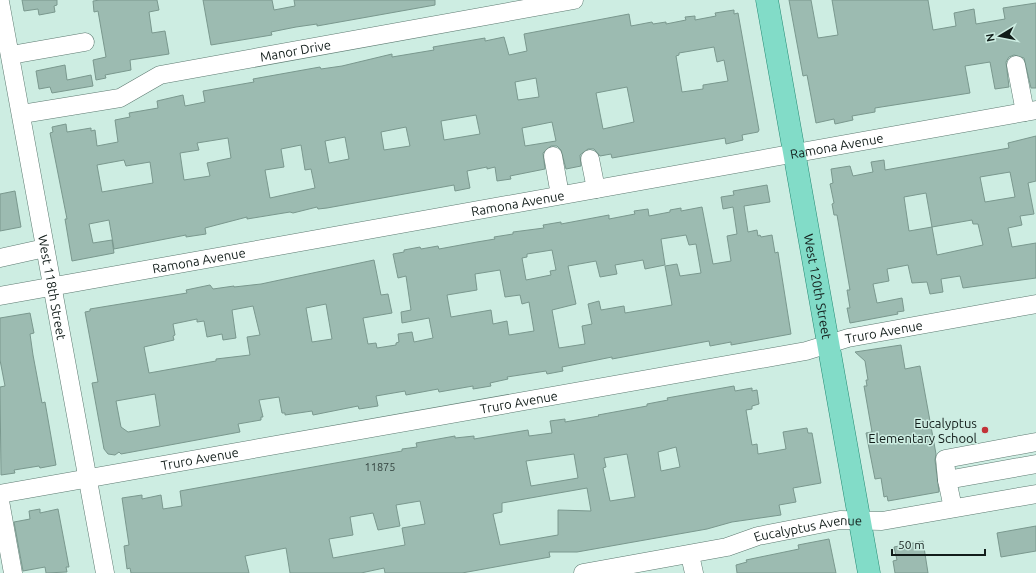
<svg xmlns="http://www.w3.org/2000/svg" width="1036" height="573" viewBox="0 0 1036 573" font-family="Ubuntu,sans-serif">
<rect width="100%" height="100%" fill="#cdede2"/>
<path fill="#9cbbb1" stroke="#7a988e" fill-rule="evenodd" d="M22,0H57V5L54,6L55,12L39,15L38,9L24,11Z
M100,0H157L159,10L149,12L152,33L165,31L169,54L130,60L131,70L105,75L106,78L96,80L93,60L106,57L98,11L94,12L93,1Z
M203,0H272L274,10L295,6L294,0H435V5L317,26V24L296,27L271,32L272,35L211,45Z
M789,0H811L818,38L838,35L832,0H928L933,30L956,26L954,13L974,9L976,24L1005,19L1003,8L1036,3V88H1031L1024,58L1014,55L1009,57L1006,62L1009,87L995,89L990,62L965,66L970,93L875,108V112L852,116L853,120L835,124L834,119L816,123L807,75L803,76Z
M734,10V14L738,13L759,130L758,132L742,135L743,140L726,144L725,138L612,158L611,154L600,156L594,149H588L580,155L581,166L566,169L561,150L557,146H551L543,153L545,169L510,176L511,179L497,181L495,167L487,169V167L467,171L470,188L455,191L454,185L327,208L318,209L317,207L293,213L290,212L247,219V217L205,228L206,234L186,237V235L114,249L109,220L89,224L93,243L112,240L114,253L72,261L65,219H67L50,133L53,132L52,127L66,124L67,132L91,128V131L95,130L97,146L118,142L115,120L130,117L129,113L158,108L157,101L183,95L185,106L205,102L203,91L254,82L253,79L320,67L321,69L342,66L392,54V57L434,50L433,47L485,38V41L504,37L509,55L527,51L524,34L629,14L631,26L652,22L653,24L666,22V24L686,20L685,17L695,16V20L716,16L715,13ZM714,47L717,62L724,60L728,81L703,85V89L682,92L676,56L679,55V53ZM536,78L539,97L518,100L515,82ZM627,87L634,122L603,129L596,93ZM476,115L480,134L444,140L441,121ZM552,122L556,141L525,146L522,128ZM406,127L410,146L384,150L381,132ZM345,137L349,159L329,163L325,141ZM228,138L231,158L207,163L210,176L184,180L180,153L199,150L197,143ZM301,145L305,170L311,169L315,188L270,198L265,170L284,167L281,149ZM124,160L126,166L150,162L153,183L102,192L97,165Z
M65,65L67,80L91,75L93,86L52,93L50,87L39,89L36,71Z
M1036,136V181L1028,183L1034,214L1020,216L1022,225L1008,228L1012,247L1036,243V278L963,288L960,276L941,279L943,292L930,294L927,282L912,283L908,265L887,269L889,281L873,284L877,303L902,298L904,311L897,312L898,314L850,323L847,308H850L847,290H850L837,215H834L832,204L834,203L830,184L833,183L831,169L850,166L853,176L873,172L871,162L884,160L885,170L1009,148L1008,143ZM1010,172L1015,197L985,202L980,177ZM926,193L932,227L909,231L904,197ZM972,220L973,224H978L983,245L937,255L932,227Z
M767,185L770,202L744,206L748,232L757,230L758,236L760,235L761,237L772,235L775,253L778,252L791,334L731,345V342L710,346L709,341L612,359V357L562,367L563,371L547,374L546,371L507,377L508,379L490,383L491,386L473,389V386L439,392L438,389L406,395L405,391L376,396L378,406L359,409L358,406L313,415L312,411L285,415V413H282L279,397L259,400L263,417H261V420L238,424L240,432L121,454L119,452L115,455L108,454L104,449L92,383L98,382L85,312L90,311V309L187,293L186,290L210,285L213,289L234,286V287L261,284L374,260L381,295L388,294L392,313L363,318L368,344L376,343L377,348L396,345V343L399,342L398,334L412,332L414,342L433,338L429,318L402,323L401,312L411,310L406,276L398,278L393,254L404,252V250L420,247L421,249L438,246L439,249L477,242L495,239L494,237L513,234V232L544,228L543,225L561,222V224L609,215V219L635,214L634,211L648,209L649,216L670,212V210L681,208V211L702,207L713,264L731,261L727,236L737,234L733,207L723,209L721,197L734,195L733,191ZM686,235L689,245L696,244L701,273L680,276L677,264L665,266L672,305L625,313L624,306L601,310L599,301L588,304L592,324L582,326L585,344L559,348L552,310L576,304L568,266L596,261L600,277L617,274L615,265L643,260L645,269L665,265L661,239ZM552,250L556,270L550,271L551,275L526,280L522,258L527,257V254ZM500,270L505,297L520,295L522,304L529,302L534,331L509,335L507,321L493,324L491,310L451,317L447,295L477,290L475,274ZM326,304L332,339L312,342L306,308ZM253,306L260,335L247,337L250,355L216,359V361L149,373L144,347L174,340L173,336L175,335L173,324L197,319V322L204,321L207,337L222,334L223,340L236,338L232,310ZM155,394L160,426L128,432L121,427L116,401Z
M15,191L21,227L0,231V194Z
M30,313L34,333L30,334L33,355L42,403L45,402L56,465L40,468L39,466L14,470L15,473L1,475L0,387L5,386L0,360V318Z
M901,345L905,369L920,366L936,454L935,460L939,492L888,501L887,496L884,497L881,478L875,479L866,433L872,432L864,386H867L866,380H868L865,361L855,352Z
M734,386L735,391L752,388V391L757,390L759,404L752,406V409L746,410L752,445L757,444L758,454L786,449L783,432L807,428L808,433H812L821,483L793,488L796,502L779,505L781,515L732,522L707,529L577,552H549L550,557L462,573H385L384,568L361,573H290L286,548L245,556L249,573H131L130,568L127,569L124,546L129,545L122,498L142,495V499L161,495L163,509L182,506L180,491L402,451V449L417,447L416,443L455,436V438L474,436V439L528,430L529,436L552,433L550,421L565,419V422L599,416L598,415L647,406V404L668,400L667,398ZM676,447L680,467L661,471L658,452ZM574,454L578,478L531,486L526,461ZM627,454L635,497L610,501L603,468L606,467L604,458ZM587,488L591,511L558,510V535L500,545L493,514L502,512V503ZM420,501L425,524L402,528L405,545L333,558L329,539L353,535L350,517L373,513L378,530L400,526L396,505Z
M40,509V513L58,509L69,567H66L67,572L46,573L45,567L23,571L14,522L30,519L29,511Z
M1036,526V551L1001,557L997,533Z
M829,539L836,573H737L736,565L747,562L746,560L799,549L798,545Z
M923,541L928,573H895L893,561L897,560L894,547Z"/>
<g fill="none" stroke-linecap="round" stroke-linejoin="round">
<defs>
<g id="minor">
<path id="s1" d="M0,2L105,573"/>
<path d="M11,55L85,42"/>
<path d="M1016,65L1025,112"/>
<path id="s2" d="M22,114L120,98L160,75L574,0"/>
<path d="M553,156L560,195"/>
<path d="M590,159L596,189"/>
<path d="M0,258L45,248"/>
<path id="s3" d="M0,296L1036,110"/>
<path d="M947,480L945,459L1036,442"/>
<path id="s4" d="M0,494L806,351L848,338L1036,304"/>
<path d="M0,501L13,573"/>
<path d="M953,508L947,480L1036,464"/>
<path d="M690,555L694,573"/>
<path id="s5" d="M583,573L727,547L758,536L840,520L882,521L1036,494"/>
</g>
<g id="major">
<path id="s6" d="M767,0L869,573"/>
</g>
</defs>
<use href="#minor" stroke="#5d7a71" stroke-width="19"/>
<use href="#major" stroke="#258a74" stroke-width="23"/>
<use href="#minor" stroke="#fff" stroke-width="18"/>
<use href="#major" stroke="#82dcc8" stroke-width="22"/>
</g>
<circle fill="#c23338" stroke="#cdede2" stroke-width="1.5" cx="985" cy="430" r="4"/>
<g text-anchor="middle" dominant-baseline="central" stroke-width="3" stroke-linejoin="round" paint-order="stroke">
<g font-size="11" fill="#344440">
<text x="380" y="467">11875</text>
</g>
<g font-size="13" fill="#121d1a" stroke="#cdede2">
<text stroke="none"><textPath href="#s2" startOffset="283">Manor Drive</textPath></text>
<text stroke="none"><textPath href="#s3" startOffset="850">Ramona Avenue</textPath></text>
<text stroke="none"><textPath href="#s3" startOffset="526">Ramona Avenue</textPath></text>
<text stroke="none"><textPath href="#s3" startOffset="202">Ramona Avenue</textPath></text>
<text stroke="none"><textPath href="#s1" startOffset="290">West 118th Street</textPath></text>
<text stroke="none"><textPath href="#s6" startOffset="291">West 120th Street</textPath></text>
<text stroke="none"><textPath href="#s4" startOffset="899">Truro Avenue</textPath></text>
<text stroke="none"><textPath href="#s4" startOffset="527">Truro Avenue</textPath></text>
<text stroke="none"><textPath href="#s4" startOffset="203">Truro Avenue</textPath></text>
<text stroke="none"><textPath href="#s5" startOffset="230">Eucalyptus Avenue</textPath></text>
</g>
<g font-size="13" fill="#121d1a" stroke="#cdede2" text-anchor="end">
<text x="977" y="423">Eucalyptus<tspan x="977" dy="15">Elementary School</tspan></text>
</g>
</g>
<g transform="translate(1000 36) rotate(260)" stroke="#cdede2" stroke-width="3" paint-order="stroke">
<path d="M0-3L7 15L0 10L-7 15Z" fill="#121d1a"/>
<text y="-6" font-size="11" font-weight="bold" text-anchor="middle" fill="#121d1a">N</text>
</g>
<path d="M892 549v6h93v-6" fill="none" stroke="#121d1a" stroke-width="2"/>
<text x="898" y="549" font-size="12" fill="#121d1a" stroke="#cdede2" stroke-width="3" paint-order="stroke">50 m</text>
</svg>
